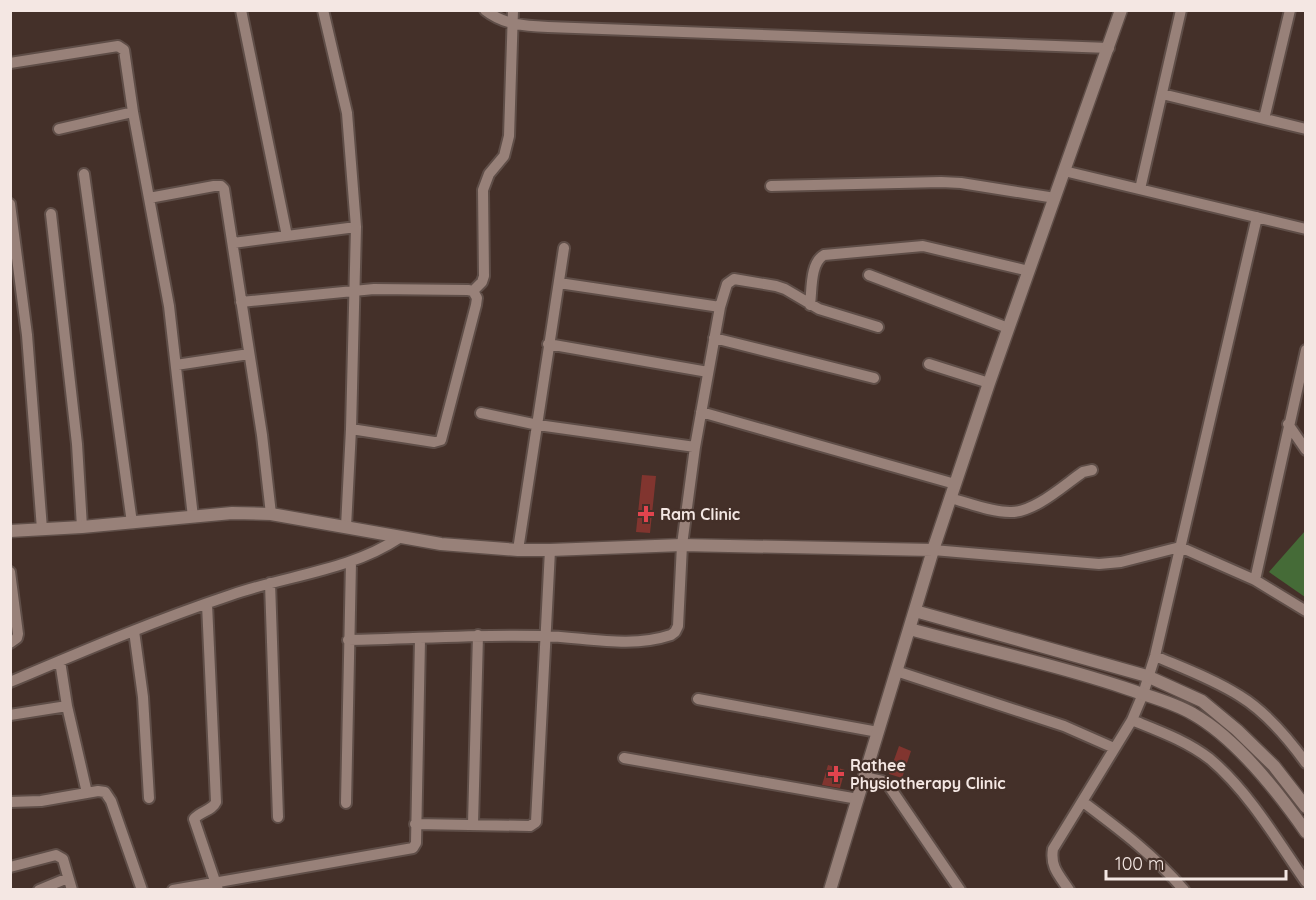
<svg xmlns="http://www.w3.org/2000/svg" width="1316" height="900" viewBox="0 0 1316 900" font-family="Quicksand,sans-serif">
<rect width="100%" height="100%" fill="#443029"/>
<path fill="#456b37" d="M1305,531V597L1269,572Z"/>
<path fill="#81352f" d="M642,475L656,476L650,533L636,532Z
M899,746L911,751L902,778L889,774Z
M828,765L845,770L840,788L822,785Z"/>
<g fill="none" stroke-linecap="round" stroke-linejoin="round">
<defs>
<path id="minor" d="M241,10L287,236
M323,10L347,113L356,227L351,429L346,527
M485,10C504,25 525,26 548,27L1109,48
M10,63L118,46L124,50L133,112L169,306L193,517
M1162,94L1306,129
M1264,119L1290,10
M59,129L133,112
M1064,171L1306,229
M84,174L132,523
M771,186L941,182L961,183L1055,198
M1140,189L1181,10
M149,198L214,186H221L224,189L262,435L271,514
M10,204L27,335L42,529
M51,214L77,444L82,527
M233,243L356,227
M869,275L1008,328
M559,283L720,307
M473,291L482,282L484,276L483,190L489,174L504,156L509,136L513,10
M241,302L374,289L468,290L473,291L477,298L476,305L441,440L434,442L351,429
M810,305C812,290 810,263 824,255L923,246L1029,271
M714,338L874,378
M548,344L708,372
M929,364L989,383
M176,365L249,354
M701,412L955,484
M481,413L538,425L695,447
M1288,424L1306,450
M950,498C969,503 991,512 1010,512C1034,513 1064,485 1083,472L1092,470
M518,550L564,248
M933,550L1099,564L1121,562L1180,547L1255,580L1306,611
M10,572L18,634L17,638L10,643
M1255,580L1306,350
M270,583L278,817
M207,604L216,802C212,811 200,811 194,819L218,890
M134,631L143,697L149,798
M348,640C413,639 478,634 542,636C585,637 629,649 671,635L675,632L678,626L682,545L695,447L720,307L727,284L734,279L776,286L785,289L819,309L878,327
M1155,656C1183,668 1213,679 1240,696C1266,712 1288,738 1306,763
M60,661L67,706L87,793
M896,671L1064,726L1114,748
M10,682C83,651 156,620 231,595C288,575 349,571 399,538
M698,699L878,732
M10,715L67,706
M1132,720C1159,731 1187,741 1210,759C1249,792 1277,840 1306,882
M624,758L858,799
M864,777L882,781L889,786L960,890
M10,802L41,801L98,791L105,792L111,801L142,890
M1083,802C1119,829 1154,855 1184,890
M346,803L351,562
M415,824L530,826L536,822L550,550
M473,824L478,635
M10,867L56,855L63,859L72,890
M39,890L68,878
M173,890L413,848L416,843L420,639
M1069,890C1059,875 1050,867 1053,849L1132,720L1143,694L1155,656L1257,217"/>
<path id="tertiary" d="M10,531L82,527L232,513L271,514L441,544L518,550H550L682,545L933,550
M915,611L1147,676L1202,701L1237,730L1274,766L1306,807
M910,629C981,649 1055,664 1125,688C1147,696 1173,702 1193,714C1237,739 1278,792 1306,832
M830,890L933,550L989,383L1121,10"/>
</defs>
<use href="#minor" stroke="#5f4e48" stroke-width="14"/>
<use href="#tertiary" stroke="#5f4e48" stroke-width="15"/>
<use href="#minor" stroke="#988179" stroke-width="10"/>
<use href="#tertiary" stroke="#988179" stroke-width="12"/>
</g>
<g fill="#e0444e" stroke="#443029" stroke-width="2">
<path d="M643 505h6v6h6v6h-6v6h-6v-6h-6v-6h6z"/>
<path d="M833 765h6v6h6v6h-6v6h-6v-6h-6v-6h6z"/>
</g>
<g text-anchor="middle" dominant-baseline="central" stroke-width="4.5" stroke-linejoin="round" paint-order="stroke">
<g font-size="16" font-weight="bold" fill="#f4e7e3" stroke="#443029" text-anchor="start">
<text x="660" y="514">Ram Clinic</text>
<text x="850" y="765">Rathee<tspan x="850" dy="18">Physiotherapy Clinic</tspan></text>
</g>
</g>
<rect width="1316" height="900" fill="none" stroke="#f4e7e3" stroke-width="24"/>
<path d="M1106 870v9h180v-9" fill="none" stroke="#f4e7e3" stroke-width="3"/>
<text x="1115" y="870" font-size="18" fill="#f4e7e3" stroke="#443029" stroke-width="4.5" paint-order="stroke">100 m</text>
</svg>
